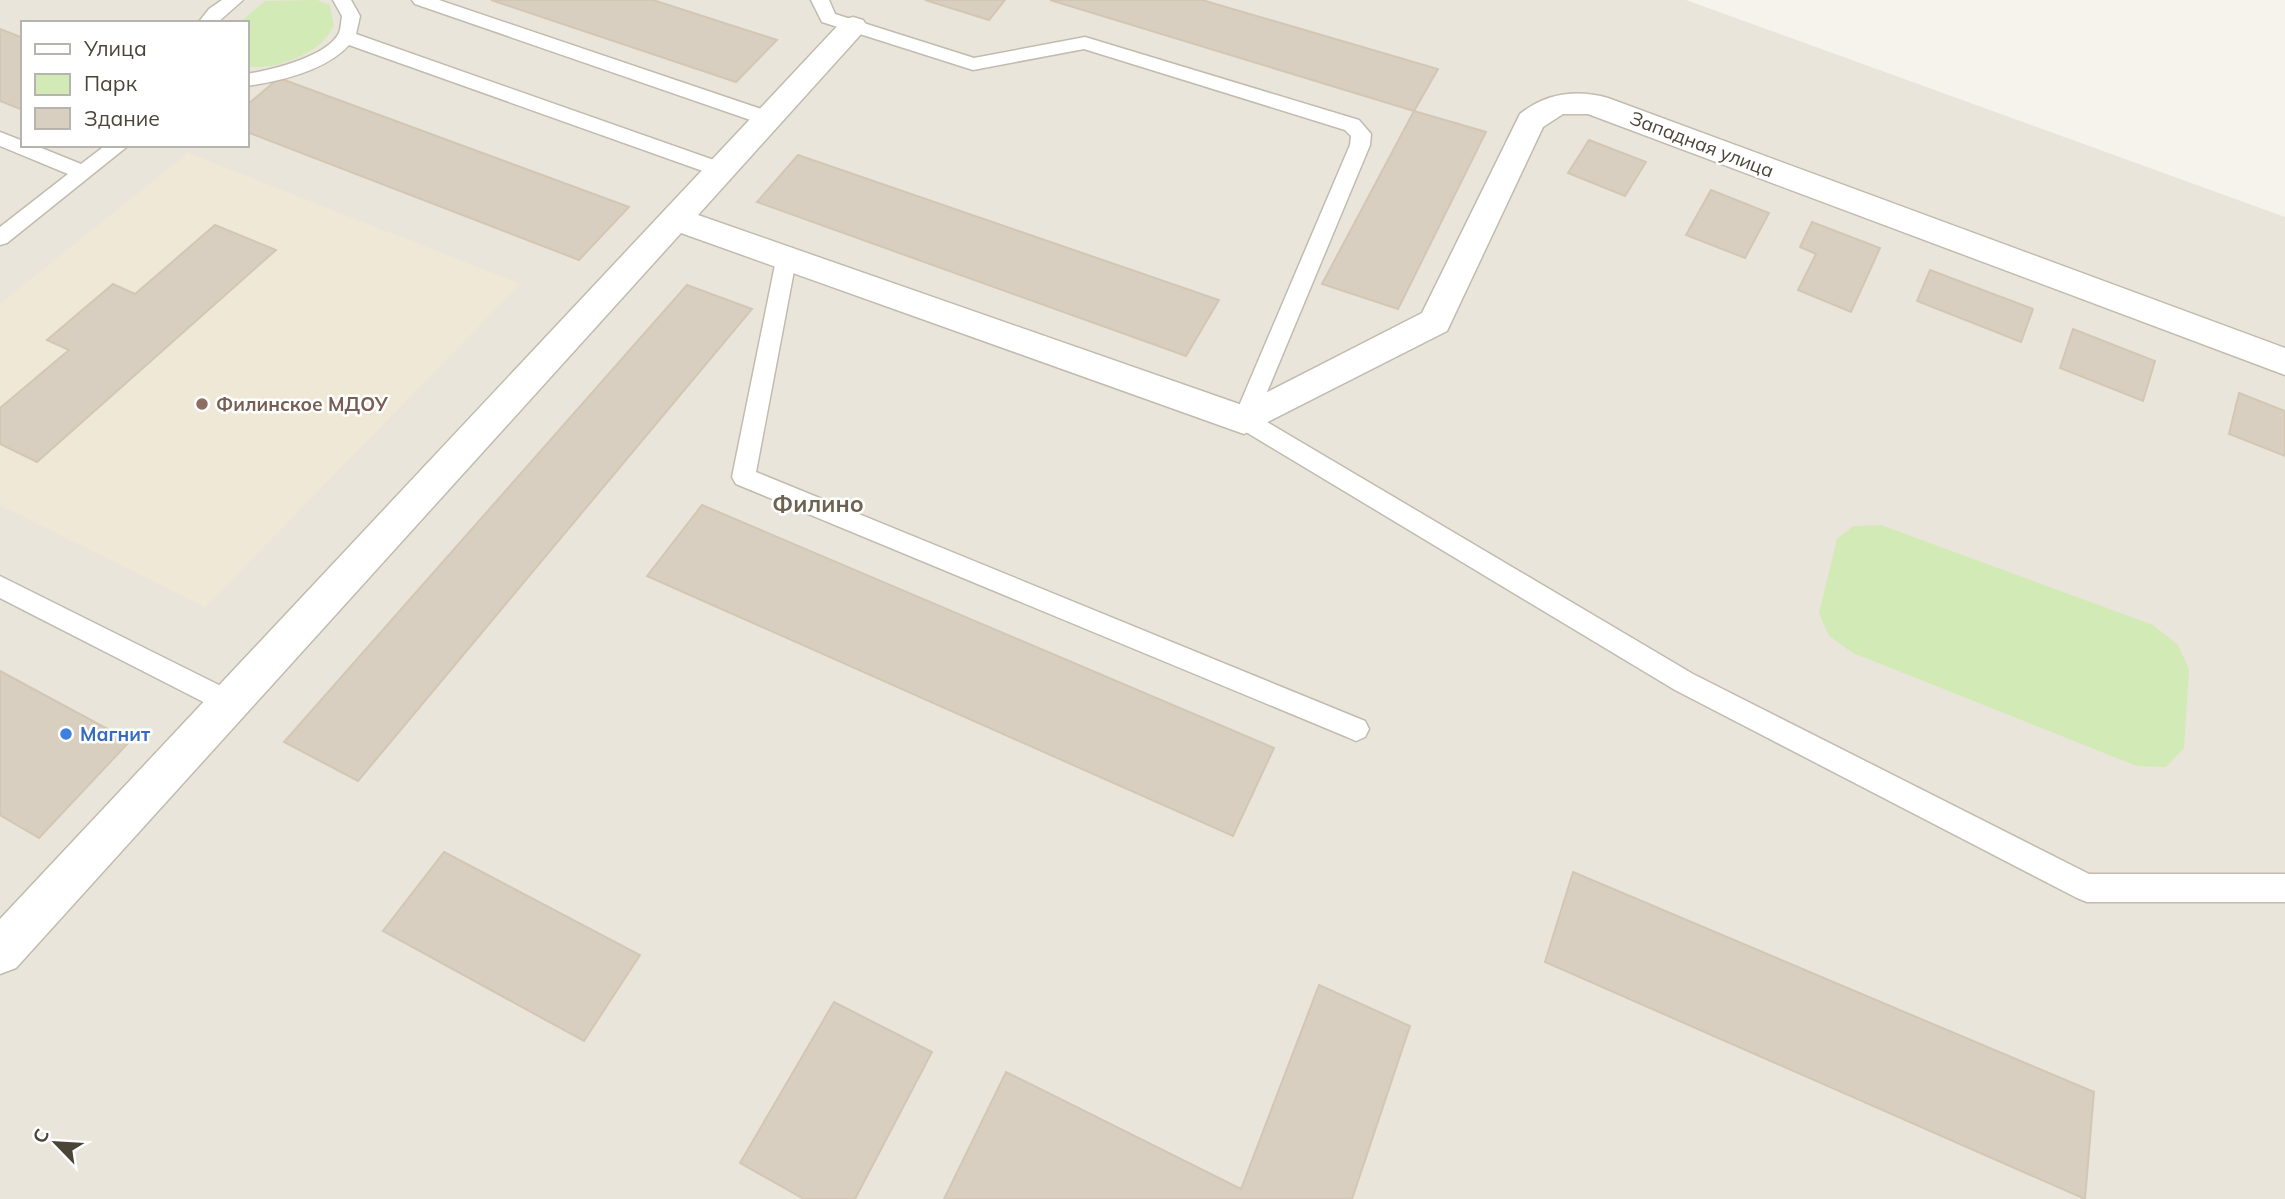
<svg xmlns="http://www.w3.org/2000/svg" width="2285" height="1199" viewBox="0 0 2285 1199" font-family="Mulish,sans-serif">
<rect width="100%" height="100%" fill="#f6f3ec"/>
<path fill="#eae5da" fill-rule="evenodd" d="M0,0H1686L2285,217V1199H0ZM23,23H247V145H23Z"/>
<path fill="#efe8d6" d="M188,153L520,284L205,607L0,505V304Z"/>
<path fill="#d2eab5" d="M317,0L330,5L334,26C330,31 326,39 320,44C303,58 269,71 247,66V23H239L265,1Z
M1881,525L2153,625L2178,645L2189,669L2184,748L2166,767L2137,766L1853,653L1829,636L1819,613L1837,539L1853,526Z"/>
<path fill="#d8cfc1" stroke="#d3c7b4" stroke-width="2" d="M491,0H653L777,40L736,82Z
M925,0H1005L989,20Z
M1050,0H1202L1438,69L1414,111Z
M0,29L23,38V110L0,101Z
M279,78L629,207L579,260L247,132V105Z
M1414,111L1486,132L1398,309L1322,284Z
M1589,140L1646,162L1625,196L1568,173Z
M798,155L1219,300L1186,356L757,202Z
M1711,190L1769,213L1745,258L1686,235Z
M1812,222L1880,248L1851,312L1798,290L1816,254L1800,247Z
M215,225L276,250L37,462L0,444V408L69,350L47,340L113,284L135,294Z
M1930,270L2033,309L2021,342L1917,301Z
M687,285L752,309L358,781L284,742Z
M2073,329L2155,361L2143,401L2060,368Z
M2239,393L2285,411V456L2229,434Z
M702,505L1274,748L1233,836L647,576Z
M0,671L130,741L39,838L0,815Z
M444,852L640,955L584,1041L383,931Z
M1573,872L2094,1092L2085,1199L1545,962Z
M1319,985L1410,1026L1352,1199H944L1006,1072L1241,1189Z
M834,1002L932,1052L855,1199H804L740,1163Z"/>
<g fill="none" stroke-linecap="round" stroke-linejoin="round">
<defs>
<path id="service" d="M222,0H243L217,23H198L209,9Z
M333,0H351L360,16L356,34L728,165L731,170L728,175H714L349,45C325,71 281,81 247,86V74C271,70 327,57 339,33C341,28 341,21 342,16Z
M412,0H439L776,114L779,119L776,124H762L415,4Z
M811,0H829L835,14L974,58L1085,37L1359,120L1371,134L1370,145L1257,416L1693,674L2089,874H2285V902H2087L2077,898L1675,690L1236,426L1233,420L1350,145L1351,136L1345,130L1084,49L973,70L822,22Z
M0,132L23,141V145H34L81,164L106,145H129L7,243L0,245V227L68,174L0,146Z
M786,252L793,255L796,260L756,472L1365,721L1369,729L1365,737L1356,741L1347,737L736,484L732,477L776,260L779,255Z
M0,576L239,695L243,703L239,711L230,715L221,711L0,598Z"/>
<path id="minor" d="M853,17L863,20L867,26L863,32L698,215L1242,405L1422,313L1520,114C1545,93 1578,89 1608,98L2285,348V375L1588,114H1563L1543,127L1447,331L1244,434L681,233L16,968L0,974V919L843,20Z"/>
</defs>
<use href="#service" stroke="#c2bbae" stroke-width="3"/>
<use href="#minor" stroke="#c2bbae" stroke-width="3"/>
<use href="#service" fill="#fff" fill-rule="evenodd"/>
<use href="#minor" fill="#fff" fill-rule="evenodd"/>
</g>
<circle fill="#8d6e63" stroke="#fff" stroke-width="2.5" cx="202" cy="404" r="7"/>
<circle fill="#3f7fe0" stroke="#fff" stroke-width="2.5" cx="66" cy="734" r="7"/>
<g text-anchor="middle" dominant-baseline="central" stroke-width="5" stroke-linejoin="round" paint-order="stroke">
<g font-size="19" fill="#4b4439" stroke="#fff">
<text transform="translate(1702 144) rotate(21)">Западная улица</text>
</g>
<g font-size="19" font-weight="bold" fill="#785e54" stroke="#fff" text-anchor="start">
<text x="216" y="404">Филинское МДОУ</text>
</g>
<g font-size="19" font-weight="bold" fill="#366cbe" stroke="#fff" text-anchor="start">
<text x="80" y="734">Магнит</text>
</g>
<g font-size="23" font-weight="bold" fill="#6e6250" stroke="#fff">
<text x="818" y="503">Филино</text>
</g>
</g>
<rect x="21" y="21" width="228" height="126" fill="#ffffff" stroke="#b7b4b0" stroke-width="2"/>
<rect x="35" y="44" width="35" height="10" fill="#ffffff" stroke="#b7b4b0" stroke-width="2"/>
<text x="84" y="56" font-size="21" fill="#4b4439">Улица</text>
<rect x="35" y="74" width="35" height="21" fill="#d2eab5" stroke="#b7b4b0" stroke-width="2"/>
<text x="84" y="91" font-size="21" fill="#4b4439">Парк</text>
<rect x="35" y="108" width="35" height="21" fill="#d8cfc1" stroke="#b7b4b0" stroke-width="2"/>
<text x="84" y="126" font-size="21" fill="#4b4439">Здание</text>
<g transform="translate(56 1143) rotate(295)" stroke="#ffffff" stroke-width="5" paint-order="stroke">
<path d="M0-5L12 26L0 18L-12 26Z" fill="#4b4439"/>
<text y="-10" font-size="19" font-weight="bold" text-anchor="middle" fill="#4b4439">С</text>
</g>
</svg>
